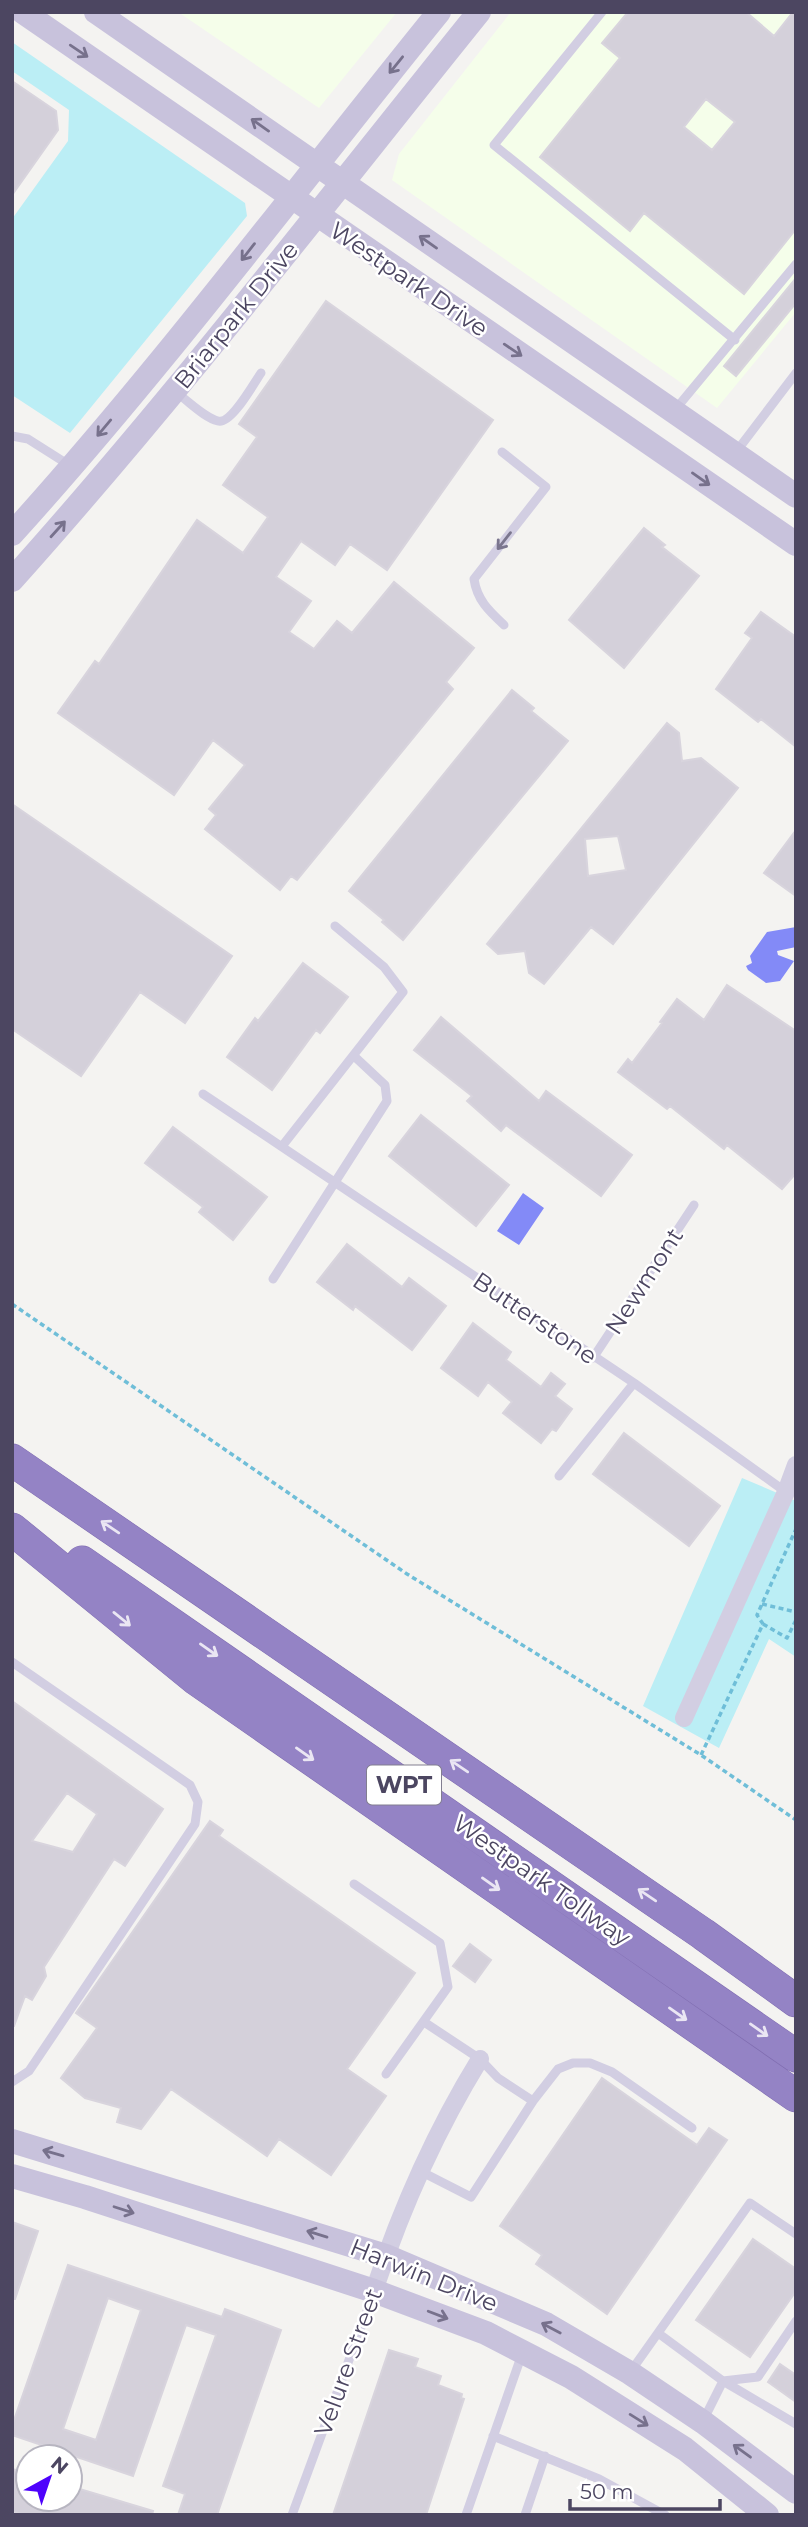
<svg xmlns="http://www.w3.org/2000/svg" width="808" height="2527" viewBox="0 0 808 2527" font-family="Montserrat,sans-serif">
<rect width="100%" height="100%" fill="#f4f3f1"/>
<path fill="#f5feea" d="M178,12H397L319,108Z
M511,12H796V312L717,408L392,180L399,154Z"/>
<path fill="#bbeef5" d="M12,42L245,203L247,216L70,433L12,395V219L68,141L69,110L12,71Z
M742,1478L796,1501V1657L769,1639L719,1748L643,1706Z"/>
<path fill="#838af7" d="M796,927V947L777,951L778,955L794,961L780,981L766,983L748,970L746,966L752,963L750,956L767,932Z
M523,1193L544,1208L519,1245L497,1231Z"/>
<path fill="#d4d0da" stroke="#d8d4dd" stroke-width="2" fill-rule="evenodd" d="M628,12H746L774,36L793,12H796V229L744,294L644,213L630,231L540,157L620,58L602,43ZM706,99L735,122L712,150L684,127Z
M12,81L56,111L58,130L12,195Z
M796,278V303L736,376L724,366Z
M326,301L493,420L387,570L350,544L335,565L301,541L276,577L311,601L289,632L314,649L337,621L352,633L394,582L474,648L446,682L453,689L297,880L291,876L280,890L205,829L216,815L209,809L245,765L213,740L174,795L58,713L95,661L99,664L197,520L243,553L268,517L223,485L257,437L239,424Z
M644,528L665,545L662,547L699,576L624,668L569,620Z
M761,612L796,637V747L761,719L758,722L716,689L752,638L745,633Z
M512,690L534,708L531,711L568,741L403,940L382,922L384,920L349,891Z
M667,723L679,733L682,761L701,758L738,788L613,944L591,927L544,984L529,973L525,951L498,954L487,944ZM618,836L626,870L588,876L585,839Z
M12,804L232,956L185,1023L140,992L81,1076L12,1029Z
M796,830V896L764,873Z
M303,963L348,997L320,1033L316,1030L272,1090L227,1057L255,1018L258,1021Z
M727,985L796,1031V1173L782,1189L727,1145L724,1149L670,1106L667,1109L618,1072L628,1059L632,1063L662,1023L660,1022L677,999L704,1020Z
M441,1017L539,1101L546,1091L632,1155L601,1196L506,1125L501,1131L467,1101L472,1096L414,1050Z
M421,1115L509,1185L476,1226L389,1156Z
M173,1127L267,1197L233,1240L199,1212L203,1207L145,1163Z
M347,1244L402,1287L409,1278L446,1306L412,1350L355,1306L353,1310L317,1282Z
M473,1323L511,1352L506,1360L541,1387L551,1373L565,1384L555,1396L572,1409L556,1431L552,1429L541,1443L503,1413L512,1402L488,1382L478,1396L441,1368Z
M624,1433L720,1506L689,1546L593,1474Z
M12,1701L163,1809L125,1866L114,1859L44,1967L46,1976L32,2000L25,1996L14,2026H12ZM67,1793L97,1814L73,1852L32,1841Z
M210,1821L223,1830L219,1836L415,1973L347,2069L386,2096L331,2175L279,2139L267,2156L171,2089L141,2129L117,2122L121,2108L85,2098L61,2078L97,2028L76,2013Z
M470,1944L491,1960L475,1982L453,1966Z
M602,2078L697,2145L709,2128L727,2140L607,2314L536,2264L542,2255L500,2226Z
M12,2222L38,2231L15,2299H12Z
M753,2239L796,2269V2291L750,2357L696,2320Z
M68,2265L222,2317L225,2309L281,2330L217,2515H178L185,2494L163,2486L216,2335L186,2325L133,2476L12,2435V2426ZM108,2298L141,2310L96,2440L63,2429Z
M389,2350L418,2359L415,2367L441,2376L438,2385L462,2394L461,2398L464,2399L426,2515H333Z
M780,2364L796,2375V2402L768,2382Z
M12,2469L28,2473V2499H70V2486L153,2511L152,2515H24L12,2511Z"/>
<g fill="none" stroke-linecap="round" stroke-linejoin="round">
<defs>
<path id="highway" d="M12,1460L703,1934L796,2001
M12,1529L196,1679L796,2096
M82,1562L796,2056"/>
</defs>
<use href="#highway" stroke="#806eb1" stroke-width="33"/>
<path stroke="#6fbed8" stroke-width="3.5" stroke-dasharray="5 3.5" stroke-linecap="butt" d="M12,1304L407,1574L701,1755L796,1820
M762,1604L796,1612
M763,1624L787,1638L796,1620
M701,1755L763,1624L757,1615L796,1529"/>
<path stroke="#d2cee2" stroke-width="9" d="M602,12L494,145L735,340
M175,392C188,400 203,417 218,421C231,425 254,383 261,373
M674,411L796,264
M12,436L28,439L69,465
M502,452L546,487L474,579C477,600 489,611 504,625
M736,452L796,373
M203,1094L634,1383L786,1492
M283,1145L403,992L384,967L335,926
M273,1279L387,1101L385,1085L354,1056
M593,1358L694,1205
M559,1476L634,1383
M12,1662L190,1785L198,1802L195,1824L29,2071L12,2082
M354,1884L440,1943L448,1987L386,2074
M533,2101L558,2069L573,2063H590L612,2072L692,2128
M420,2171L471,2197L533,2101L498,2078L480,2059L424,2022
M658,2333L723,2381L796,2424
M631,2371L750,2203L796,2234
M703,2421L723,2381L758,2377L796,2321
M493,2436L599,2479L665,2515
M292,2515L374,2292
M466,2515L522,2354
M525,2515L545,2456"/>
<path stroke="#d2cee2" stroke-width="18" d="M684,1718L786,1492L796,1465
M374,2291C401,2209 435,2132 480,2059"/>
<path stroke="#c8c2dc" stroke-width="24" d="M23,12L796,544
M96,12L796,496
M12,534C163,367 297,187 439,12
M12,580C176,397 325,203 479,12
M12,2141L386,2256L546,2324L630,2373L703,2422L796,2492
M12,2176L85,2197L374,2291L486,2333L571,2377L685,2449L767,2515"/>
<use href="#highway" stroke="#9483c5" stroke-width="32"/>
</g>
<defs><path id="oneway-shaft" d="M-6 0H5M1.5-3L5.5 0L1.5 3" fill="none" stroke-width="1.6" stroke-linecap="round" stroke-linejoin="round" transform="scale(1.75)"/></defs>
<g stroke="#77718c">
<use href="#oneway-shaft" transform="translate(79 51) rotate(34)"/>
<use href="#oneway-shaft" transform="translate(396 65) rotate(129)"/>
<use href="#oneway-shaft" transform="translate(260 125) rotate(-145)"/>
<use href="#oneway-shaft" transform="translate(428 242) rotate(-145)"/>
<use href="#oneway-shaft" transform="translate(248 252) rotate(128)"/>
<use href="#oneway-shaft" transform="translate(513 350) rotate(34)"/>
<use href="#oneway-shaft" transform="translate(104 428) rotate(130)"/>
<use href="#oneway-shaft" transform="translate(701 479) rotate(35)"/>
<use href="#oneway-shaft" transform="translate(58 529) rotate(-48)"/>
<use href="#oneway-shaft" transform="translate(53 2153) rotate(-164)"/>
<use href="#oneway-shaft" transform="translate(124 2210) rotate(18)"/>
<use href="#oneway-shaft" transform="translate(317 2234) rotate(-163)"/>
<use href="#oneway-shaft" transform="translate(438 2315) rotate(21)"/>
<use href="#oneway-shaft" transform="translate(551 2328) rotate(-152)"/>
<use href="#oneway-shaft" transform="translate(639 2420) rotate(32)"/>
<use href="#oneway-shaft" transform="translate(742 2451) rotate(-144)"/>
</g>
<use stroke="#7b768e" href="#oneway-shaft" transform="translate(504 541) rotate(128)"/>
<g stroke="#eae6f3">
<use href="#oneway-shaft" transform="translate(110 1527) rotate(-146)"/>
<use href="#oneway-shaft" transform="translate(122 1619) rotate(39)"/>
<use href="#oneway-shaft" transform="translate(209 1650) rotate(35)"/>
<use href="#oneway-shaft" transform="translate(305 1754) rotate(35)"/>
<use href="#oneway-shaft" transform="translate(459 1766) rotate(-146)"/>
<use href="#oneway-shaft" transform="translate(491 1884) rotate(35)"/>
<use href="#oneway-shaft" transform="translate(647 1895) rotate(-146)"/>
<use href="#oneway-shaft" transform="translate(678 2014) rotate(35)"/>
<use href="#oneway-shaft" transform="translate(759 2030) rotate(35)"/>
</g>
<g text-anchor="middle" dominant-baseline="central" stroke-width="5" stroke-linejoin="round" paint-order="stroke">
<rect fill="#fff" stroke="#827e90" stroke-width="2" x="367" y="1765.5" width="74" height="39" rx="5"/>
<g font-size="23" font-weight="bold" fill="#4c4661">
<text x="404" y="1785">WPT</text>
</g>
<g font-size="24" fill="#4c4661" stroke="#fff">
<text transform="translate(409 279) rotate(34)">Westpark Drive</text>
<text transform="translate(236 315) rotate(-51)">Briarpark Drive</text>
<text transform="translate(644 1281) rotate(-57)">Newmont</text>
<text transform="translate(535 1318) rotate(34)">Butterstone</text>
<text transform="translate(542 1880) rotate(35)">Westpark Tollway</text>
<text transform="translate(424 2275) rotate(22)">Harwin Drive</text>
<text transform="translate(348 2362) rotate(-70)">Velure Street</text>
</g>
</g>
<rect width="808" height="2527" fill="none" stroke="#4c4661" stroke-width="28"/>
<g transform="translate(49 2478) rotate(40)"><circle r="33" fill="#ffffff" stroke="#b7b5c0" stroke-width="2"/>
<path d="M0-5L12 26L0 18L-12 26Z" fill="#4e02fc"/>
<text y="-10" font-size="19" font-weight="bold" text-anchor="middle" fill="#4c4661">N</text>
</g>
<path d="M570 2499v10h150v-10" fill="none" stroke="#4c4661" stroke-width="3.5"/>
<text x="580" y="2499" font-size="21" fill="#4c4661" stroke="#ffffff" stroke-width="5" paint-order="stroke">50 m</text>
</svg>
